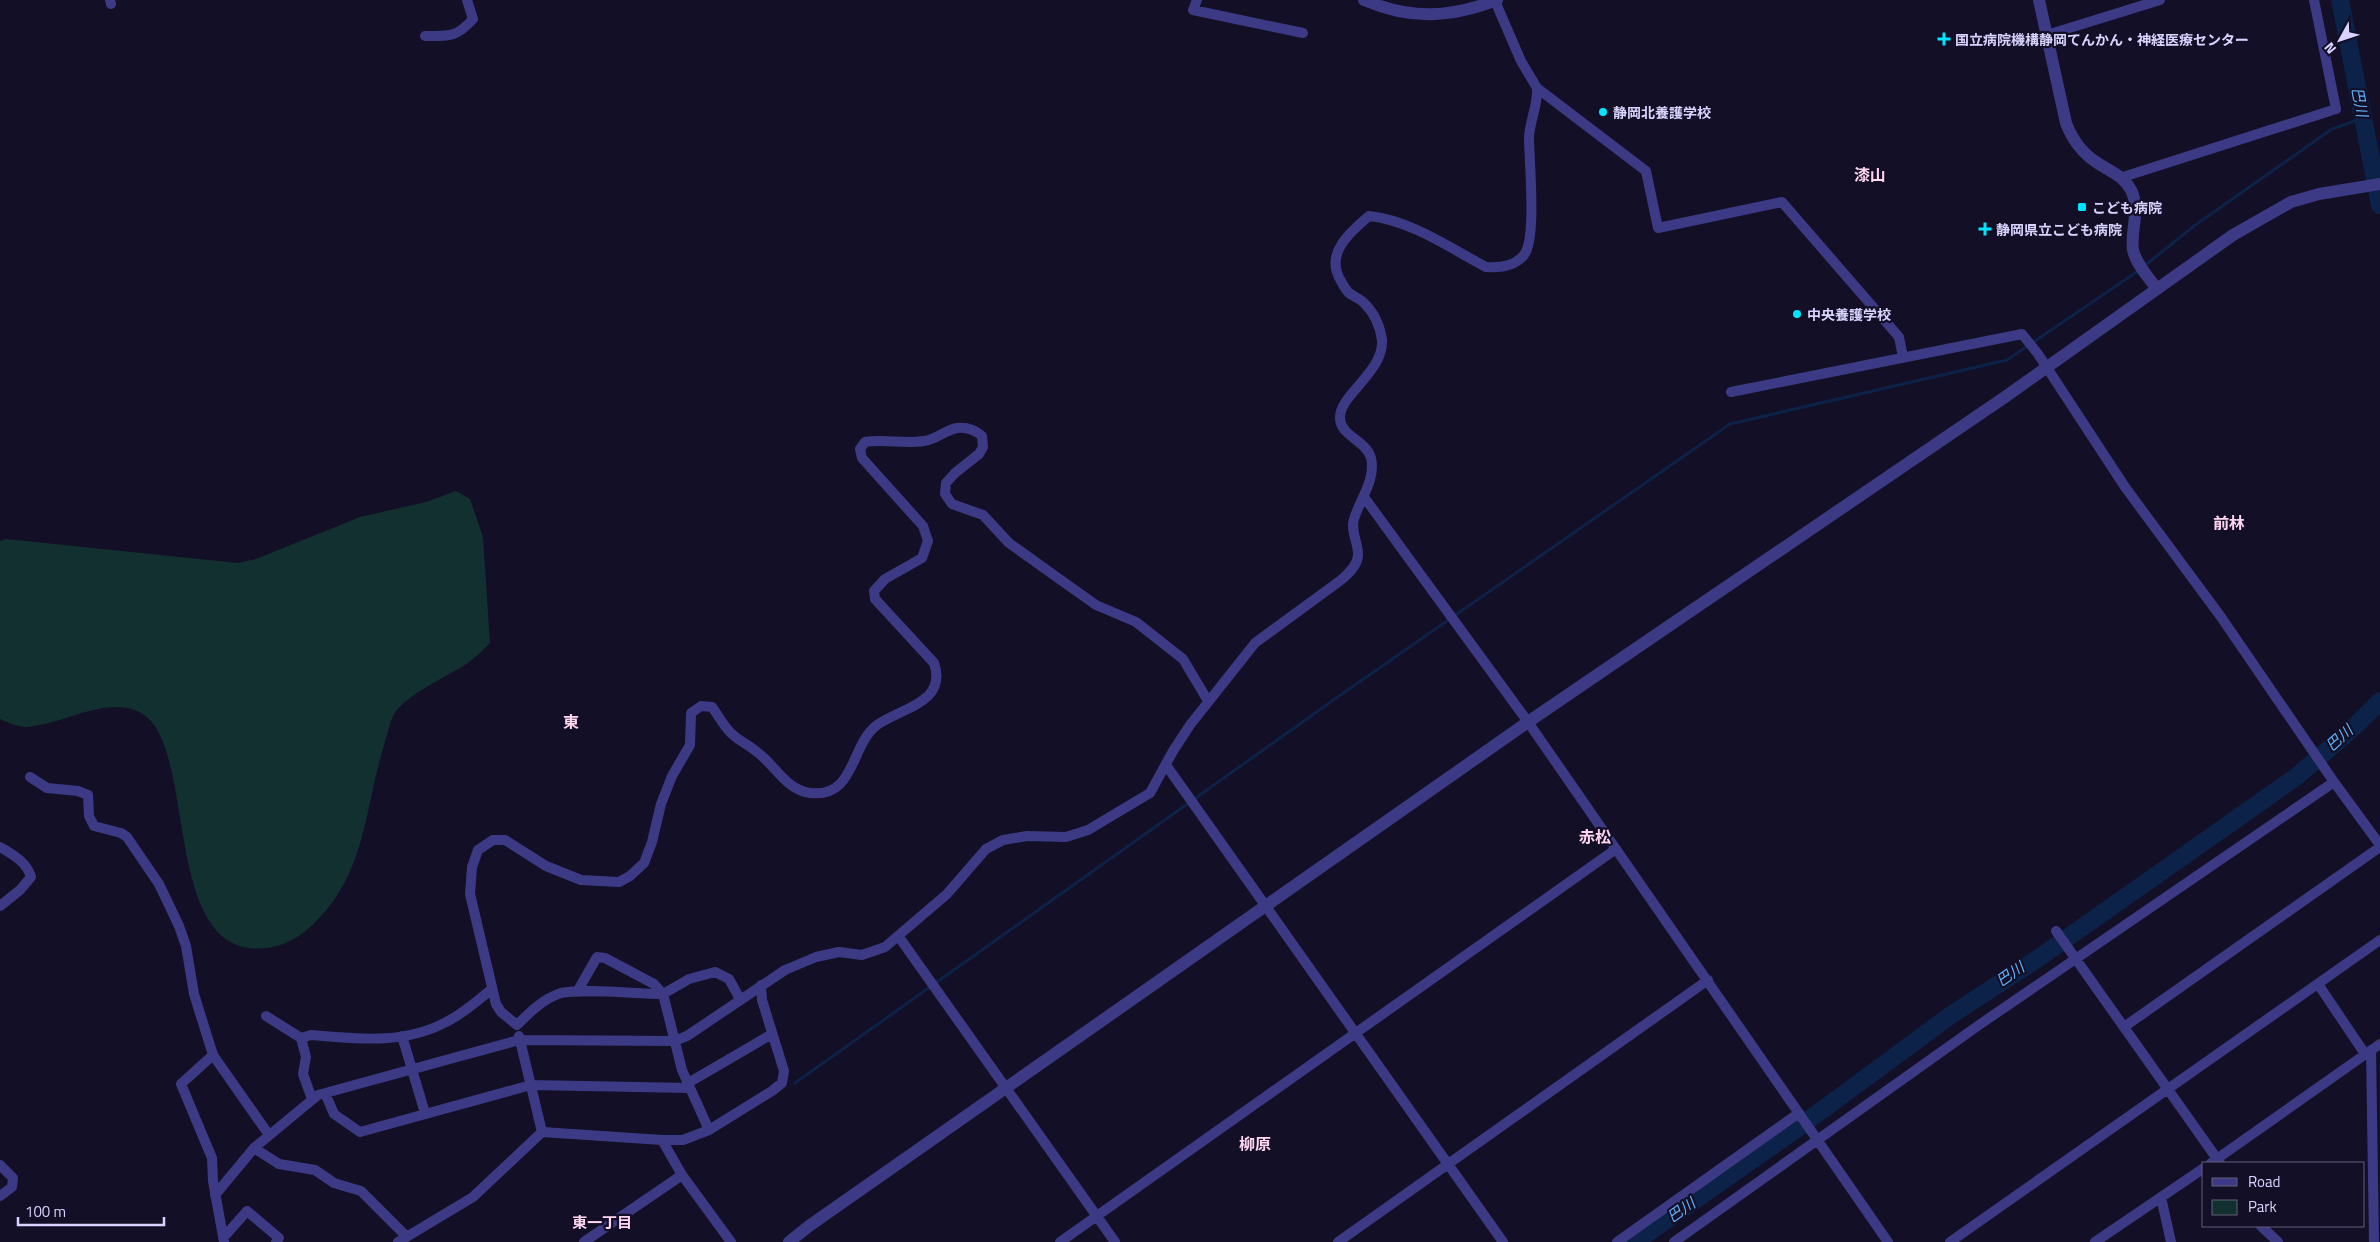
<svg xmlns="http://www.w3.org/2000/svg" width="2380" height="1242" viewBox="0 0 2380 1242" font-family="'Titillium Web','Noto Sans JP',sans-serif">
<rect width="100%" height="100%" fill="#130f26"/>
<path fill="#12302f" d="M456,491L470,499L483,537L490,643C483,650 476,657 468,663C448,676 403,696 393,716C389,725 387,735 384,745C364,811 366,878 309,928C292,943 271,951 248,948C171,936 191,777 154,725C128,688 75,718 40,725C35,725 29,728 24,727C16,726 6,722 0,719V541L6,539L238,563L256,559L360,517L426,502Z"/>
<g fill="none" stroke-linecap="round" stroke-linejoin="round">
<path stroke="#0c2248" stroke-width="3" d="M2143,267L2194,226L2332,129L2363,118
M795,1083L1332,701L1730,424L2007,360L2138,271"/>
<path stroke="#0c2248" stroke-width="18" d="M2340,0L2380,205
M1635,1242L1795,1130L1951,1015L2040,957L2296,777L2354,727L2380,701"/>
<path stroke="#3d3a85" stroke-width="10" d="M110,0L111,4
M1197,0L1193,10L1303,33
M1495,1L1521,61L1537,88L1646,171L1658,228L1782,202L1899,337L1903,357
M2047,35L2160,0
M425,36C449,36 456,38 473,19L467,0
M2123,177L2336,109L2314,0
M1731,392L2022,334L2038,354L2125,487L2221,617L2334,782L2380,845
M1364,497L1528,722L1888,1242
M1166,765L1503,1242
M30,777L47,788L78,791L88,795L89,816L94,826L121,833L127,837L159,884L179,926L186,946L194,994L213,1055L269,1135
M0,847C12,854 27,862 31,877L20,890L0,906
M2056,931L2220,1163
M899,937L1115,1242
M2318,984L2365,1054
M577,992L597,957L605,958L654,984L663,994L689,979L715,972L729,979L740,999
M266,1016L301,1038L306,1057L303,1074L312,1099
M2124,1027L2380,847
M402,1036L425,1113
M519,1036L542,1132
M301,1038L311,1035C358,1039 405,1045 448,1021C464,1013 478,1000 492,989
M2371,1050L2374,1242
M213,1055L181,1084L212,1158L213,1181L224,1242
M688,1083L772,1034
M325,1093L334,1114L360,1132L531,1085L690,1088
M709,1130L682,1070L663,994C636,994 586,988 561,993C544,998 529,1013 517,1025L501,1012L496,1004L470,894L472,867L478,850L493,840H505L546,866L581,880L619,882L630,876L644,863L652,842L661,804L672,776L690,745L691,713L701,706L712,707C718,715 723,725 730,732C737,740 749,745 757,752C775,765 786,790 810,793C856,798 850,745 877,725C900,708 948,703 934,663L875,599L874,591L885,579L922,558L928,541L923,526L862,458L860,449L865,442C885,439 904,444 924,441C936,440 945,430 957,428C966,427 975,430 982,436L983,447L979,454L955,473L946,483L945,494L952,504L983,515L1009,543L1065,583L1096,605L1136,622L1183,659L1208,701
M662,1140L682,1175L731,1242
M254,1148L279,1164L315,1170L334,1183L361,1191L407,1237
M2211,1163L2380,1044
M0,1165L13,1178L12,1187L0,1196
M215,1195L254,1148L318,1095L519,1040L674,1041L687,1036L785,970L816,957L839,952L862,955L885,947L947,894L986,849L1003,840L1027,836L1066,837L1088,830L1150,793L1173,751L1190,725L1255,643L1341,580C1348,574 1357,566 1358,556C1359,544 1350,531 1354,519C1360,499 1376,480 1371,458C1366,440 1340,436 1340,418C1339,395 1384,372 1382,340C1380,326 1375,314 1365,304C1361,299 1354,297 1349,293C1346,290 1343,285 1341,281C1324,254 1350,232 1369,216C1410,220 1450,248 1486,267C1499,268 1515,266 1524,255C1537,238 1529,161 1529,137C1530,120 1538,105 1537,88
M2161,1197L2171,1242
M2261,1226L2278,1242
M223,1238L247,1211L279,1238L276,1242
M398,1242L473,1197L542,1132L662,1140H683L709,1130L772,1091L782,1083L784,1071L762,1000L761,985
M584,1242L682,1175
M1060,1242L1616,849
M1338,1242L1708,980
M1617,1242L1799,1113
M1674,1242L1979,1025L2334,782
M1950,1242L2380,940
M2095,1242L2204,1168"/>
<path stroke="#3d3a85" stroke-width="12" d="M1364,0C1411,20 1450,18 1497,0
M2039,0L2066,123C2072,139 2081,152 2096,162C2109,171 2123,175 2131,190C2141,210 2130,230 2133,250C2136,264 2149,278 2157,289
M789,1242L809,1226L1528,722L2005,397L2233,235L2291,202L2319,194L2380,184"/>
</g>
<g fill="#00e5ff" stroke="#130f26" stroke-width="2">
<path d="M1941.5 31.5h5v5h5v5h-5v5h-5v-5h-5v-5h5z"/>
<circle cx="1603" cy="112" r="5"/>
<rect x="2077" y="202" width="10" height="10" rx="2.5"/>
<path d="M1982.5 221.5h5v5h5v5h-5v5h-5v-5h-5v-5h5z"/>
<circle cx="1797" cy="314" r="5"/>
</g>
<g text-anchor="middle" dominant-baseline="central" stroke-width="4.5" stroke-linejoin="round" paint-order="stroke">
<g font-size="14" font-weight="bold" fill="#d9d4ff" stroke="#130f26" text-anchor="start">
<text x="1955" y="39">国立病院機構静岡てんかん・神経医療センター</text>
<text x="1613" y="112">静岡北養護学校</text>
<text x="2092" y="207">こども病院</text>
<text x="1996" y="229">静岡県立こども病院</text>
<text x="1807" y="314">中央養護学校</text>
</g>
<g font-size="15" font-style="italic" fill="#62b6ff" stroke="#130f26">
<text transform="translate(2360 102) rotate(79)">巴川</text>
<text transform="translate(2339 738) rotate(-42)">巴川</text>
<text transform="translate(2010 974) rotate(-35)">巴川</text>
<text transform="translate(1681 1210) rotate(-35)">巴川</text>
</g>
<g font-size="15" font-weight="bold" fill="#ffd6f0" stroke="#130f26">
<text x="602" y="1222">東一丁目</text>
</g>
<g font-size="16" font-weight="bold" fill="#ffd6f0" stroke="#130f26">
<text x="1870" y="175">漆山</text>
<text x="2229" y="523">前林</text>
<text x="571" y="722">東</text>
<text x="1595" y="837">赤松</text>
<text x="1255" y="1144">柳原</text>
</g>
</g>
<rect x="2202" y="1162" width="162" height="65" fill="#130f26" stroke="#625e7d"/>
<rect x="2212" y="1178" width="25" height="8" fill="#3d3a85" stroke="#625e7d"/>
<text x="2248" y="1187" font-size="15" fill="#d9d4ff">Road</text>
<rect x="2212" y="1200" width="25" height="15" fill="#12302f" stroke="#625e7d"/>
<text x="2248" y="1212" font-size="15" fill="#d9d4ff">Park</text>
<g transform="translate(2340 40) rotate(230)" stroke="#130f26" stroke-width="4" paint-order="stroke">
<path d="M0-4L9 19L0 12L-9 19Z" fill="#d9d4ff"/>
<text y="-8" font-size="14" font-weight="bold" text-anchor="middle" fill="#d9d4ff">N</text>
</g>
<path d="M18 1217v8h146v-8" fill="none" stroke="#d9d4ff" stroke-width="2.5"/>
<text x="25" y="1217" font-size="15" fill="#d9d4ff" stroke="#130f26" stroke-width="4" paint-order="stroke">100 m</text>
</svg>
